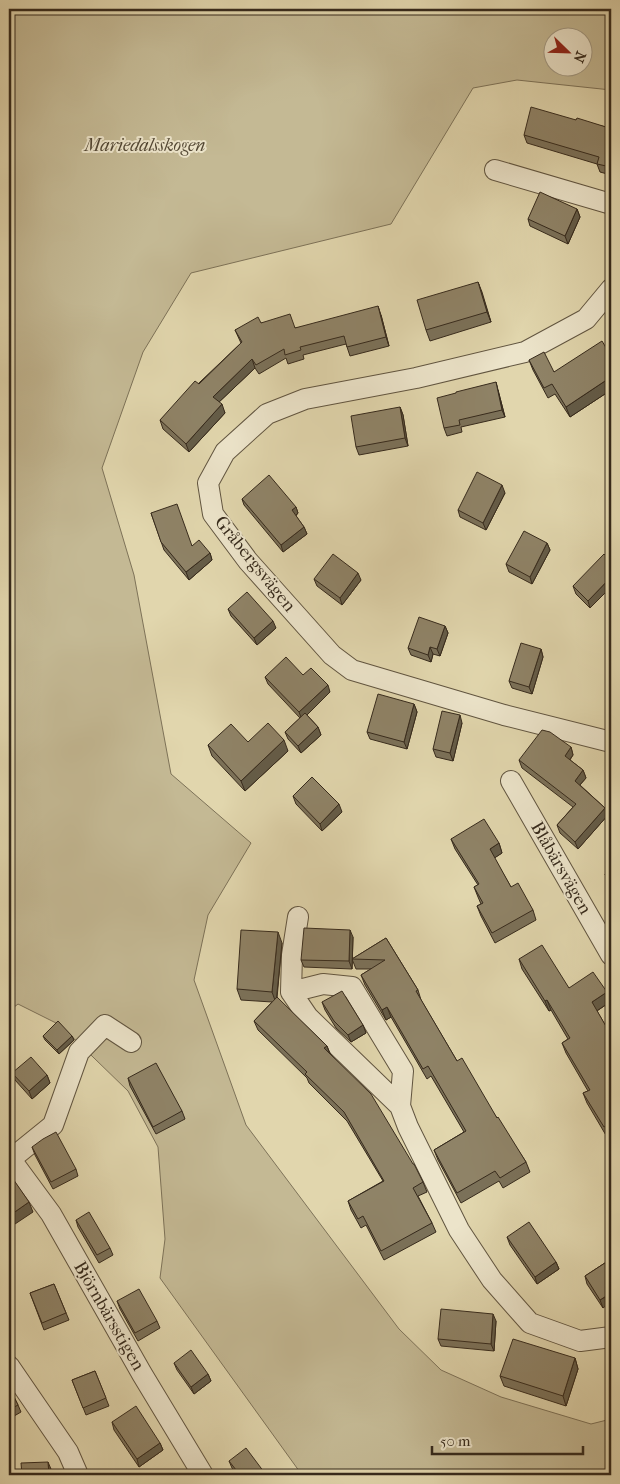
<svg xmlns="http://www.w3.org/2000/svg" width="620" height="1484" viewBox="0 0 620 1484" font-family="'IM FELL French Canon',serif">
<rect width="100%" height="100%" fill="#e1d6ad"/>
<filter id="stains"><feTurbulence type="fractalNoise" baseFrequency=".004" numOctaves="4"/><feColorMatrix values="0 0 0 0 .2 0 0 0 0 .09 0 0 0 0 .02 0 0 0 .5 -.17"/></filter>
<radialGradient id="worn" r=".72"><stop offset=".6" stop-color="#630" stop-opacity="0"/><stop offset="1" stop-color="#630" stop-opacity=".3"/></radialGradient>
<path fill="#c4b994" stroke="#7d7258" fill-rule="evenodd" d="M9,9H611V90L517,80L473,88L391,224L191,273L143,352L102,468L134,575L171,774L251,843L208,915L194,980L246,1125L399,1329L441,1370L501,1397L591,1424L611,1419V1475H302L160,1278L165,1239L158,1147L128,1091L60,1025L18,1004L9,1011ZM552,38H582V68H552Z"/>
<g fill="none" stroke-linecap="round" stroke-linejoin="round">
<defs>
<path id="minor" d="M495,170L611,204
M611,289L586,319L525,352L416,378L305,399L267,414L225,452L208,483L213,514L248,561L332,655L352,670L504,715L611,742
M511,781L611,955
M298,917L292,955L291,992L308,1017L400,1106L408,1127L459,1230L492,1280L530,1323L580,1341L611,1337
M291,992L323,984L352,987L403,1071L400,1106
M9,1157L51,1214L142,1374L203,1475
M11,1159L53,1125L79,1052L105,1025L131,1042
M9,1366L68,1452L78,1475"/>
</defs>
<use href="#minor" stroke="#615540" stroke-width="22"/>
<use href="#minor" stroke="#ece4ca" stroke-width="20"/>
</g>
<path fill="#7b7159" stroke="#362a1c" d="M611,107V175L600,172L597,164L527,143L524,135L576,120L606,127Z
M577,209L580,217L568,244L530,226L528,219Z
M478,282L491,322L430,341L426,330Z
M381,315L389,346L350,356L346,344L303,355L304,359L288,364L286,358L259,374L255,368L219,402L225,413L189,452L163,429L160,420L241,343L235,330L261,323L295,328Z
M611,356V390L570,417L555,394L548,398L533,370L529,360L554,372Z
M498,390L505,417L461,427L462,432L447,436L444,428Z
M400,407L403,415L408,446L359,455L356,447Z
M505,493L486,530L460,517L458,510Z
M242,499L296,507L298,513L296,516L304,527L307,534L283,552L244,505Z
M151,513L192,546L210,553L212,560L189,580L164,550Z
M547,543L550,550L532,584L509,572L506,564Z
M611,561V587L590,608L576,594L573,586Z
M314,579L361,580L342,605L317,586Z
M228,609L276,628L257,645L231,616Z
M445,626L448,633L440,656L433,654L431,662L411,655L408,648Z
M541,649L543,657L532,694L512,688L509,681Z
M303,675L330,692L307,715L318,727L321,735L301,753L288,739L285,732L300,718L268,684L265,677Z
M414,704L417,712L407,749L370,739L367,732Z
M462,723L453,761L436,757L433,749Z
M248,742L288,751L245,791L212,756L208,745Z
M571,747L573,755L570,760L583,770L586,778L580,785L605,808L608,815L578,849L560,833L557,825L573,807L522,768L519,760Z
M293,796L342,812L322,831L296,804Z
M451,839L499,843L502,853L494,858L511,887L533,910L536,920L495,943L481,916L477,906L481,904L478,897L474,887L478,885L455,849Z
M611,870V887L605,874Z
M353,937L352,969L304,967L301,960Z
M386,938L418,990L421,1000L457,1061L497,1118L526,1162L530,1172L503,1188L499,1181L461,1203L438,1160L434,1150L464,1132L431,1076L427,1079L391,1017L386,1020L365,985L361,975L371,969H356L352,959Z
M282,943L277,998L327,1046L330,1053L423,1182L427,1192L418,1196L432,1223L436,1232L384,1260L366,1225L361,1228L351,1210L348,1201L383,1181L347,1121L309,1083L307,1078L258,1030L254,1021L272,1002L241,1000L237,989Z
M519,959L569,988L607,992L610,1002L597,1011L611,1035V1135L607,1137L587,1103L583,1093L588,1091L566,1053L562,1043L568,1039L551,1010L549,1011L522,969Z
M322,1002L363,1025L366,1033L351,1042L336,1028L325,1010Z
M43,1036H72L74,1040L59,1054L45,1040Z
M12,1073L47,1075L50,1083L32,1099L15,1080Z
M128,1078L182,1111L185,1119L156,1134L130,1086Z
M32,1147L76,1169L78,1176L53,1189L35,1155Z
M76,1220L110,1248L113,1255L99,1263L78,1227Z
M507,1237L556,1262L559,1269L537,1284L510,1245Z
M611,1259L603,1308L587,1284L585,1276Z
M54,1284L69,1320L44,1330L30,1293Z
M117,1301L157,1321L160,1328L138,1341L120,1309Z
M496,1321L494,1351L441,1346L438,1339Z
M575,1358L578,1369L566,1406L504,1386L500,1376Z
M174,1363L208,1374L211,1381L194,1394L177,1370Z
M95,1371L109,1406L86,1415L72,1380Z
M9,1387L18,1405L21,1412L9,1419Z
M112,1422L160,1443L163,1450L139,1467L114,1430Z
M229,1461L265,1475H237L232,1468Z"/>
<path fill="#645c48" stroke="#362a1c" d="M577,209L580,217L568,244L565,236Z
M478,282L482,292L491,322L487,312Z
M378,306L381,315L389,346L386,337Z
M252,359L255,368L216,405L213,397Z
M611,377V390L570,417L566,407Z
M496,382L498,390L505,417L502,410Z
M222,404L225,413L189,452L186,444Z
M400,407L403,415L408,446L405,438Z
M502,485L505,493L486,530L483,523Z
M296,507L298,513L294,517L292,510Z
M304,527L307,534L283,552L281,545Z
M547,543L550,550L532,584L530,577Z
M210,553L212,560L189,580L186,572Z
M358,573L361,580L342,605L340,598Z
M611,577V587L590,608L588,601Z
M273,621L276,628L257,645L254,638Z
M445,626L448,633L440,656L437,649Z
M430,647L433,654L431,662L428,655Z
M541,649L543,657L532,694L529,687Z
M328,685L330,692L302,720L299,712Z
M414,704L417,712L407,749L404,742Z
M460,715L462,723L453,761L450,753Z
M318,727L321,735L301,753L298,746Z
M284,740L288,751L245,791L241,781Z
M571,747L573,755L567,763L565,756Z
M583,770L586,778L577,788L575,781Z
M339,804L342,812L322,831L320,824Z
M605,808L608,815L578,849L575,842Z
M499,843L502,853L493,859L490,849Z
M350,930L353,937L352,969L349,961Z
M278,932L282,943L276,1003L272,992Z
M607,992L610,1002L595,1012L592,1002Z
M547,1000L551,1010L549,1011L545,1001Z
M387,1007L391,1017L386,1020L382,1010Z
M363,1025L366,1033L351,1042L348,1035Z
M72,1036L74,1040L59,1054L57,1050Z
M327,1046L330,1055L324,1048Z
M47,1075L50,1083L32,1099L29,1091Z
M29,1202L33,1212L12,1226L9,1216Z
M556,1262L559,1269L537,1284L535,1277Z
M611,1293V1302L603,1308L600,1300Z
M493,1314L496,1321L494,1351L491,1344Z
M575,1358L578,1369L566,1406L563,1396Z
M208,1374L211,1381L194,1394L191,1387Z
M160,1443L163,1450L139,1467L137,1459Z
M48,1462L51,1469V1475H49Z"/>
<path fill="#8f8367" stroke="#362a1c" d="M531,107L576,120L577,118L606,127L611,107V167L597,164L599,157L524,135Z
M540,192L577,209L565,236L528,219Z
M478,282L487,312L426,330L417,300Z
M378,306L386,337L347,347L344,336L300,347L301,350L285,355L284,349L256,365L252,359L213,397L222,404L186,444L160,420L195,381L199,384L242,342L235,330L258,317L261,323L290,314L295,328Z
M602,341L611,356V377L566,407L552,384L544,388L529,360L544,352L554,372Z
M496,382L502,410L459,420L460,425L444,428L437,398L456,393V392Z
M400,407L405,438L356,447L351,416Z
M477,472L502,485L483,523L458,510Z
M269,475L296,507L292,510L304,527L281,545L242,499Z
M177,504L192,546L199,540L210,553L186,572L161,542L151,513Z
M524,531L547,543L530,577L506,564Z
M333,554L358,573L340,598L314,579Z
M604,554L611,561V577L588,601L573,586Z
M247,592L273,621L254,638L228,609Z
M419,617L445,626L437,649L430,647L428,655L408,648Z
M521,643L541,649L529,687L509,681Z
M286,657L303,675L311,668L328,685L299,712L265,677Z
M378,694L414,704L404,742L367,732Z
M442,711L460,715L450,753L433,749Z
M305,713L318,727L298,746L285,732Z
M268,723L284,740L241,781L208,745L231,724L248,742Z
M542,730L550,732L571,747L565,756L583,770L575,781L605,808L575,842L557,825L576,804L519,760Z
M312,777L339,804L320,824L293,796Z
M484,819L499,843L490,849L511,887L518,883L533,910L492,933L477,906L483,903L474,887L479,884L451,839Z
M611,870V884L605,874Z
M304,928L350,930L349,961L301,960Z
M241,930L278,932L272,992L237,989Z
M386,938L418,990L416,991L457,1061L462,1058L497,1118L498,1117L526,1162L500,1178L495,1171L457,1193L434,1150L466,1131L428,1066L423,1069L387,1007L382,1010L361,975L385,960L352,959Z
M542,945L569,988L593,972L607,992L592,1002L611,1035V1123L604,1127L583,1093L590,1090L562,1043L570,1038L547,1000L545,1001L519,959Z
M342,991L363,1025L348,1035L334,1021L322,1002Z
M277,997L327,1046L324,1048L371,1094L413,1164H414L423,1182L413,1188L432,1223L381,1251L363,1216L358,1219L348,1201L384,1181L344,1112L305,1074L307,1072L254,1021Z
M58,1021L72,1036L57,1050L43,1036Z
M31,1057L47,1075L29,1091L12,1073Z
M156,1063L182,1111L153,1127L128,1078Z
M56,1132L76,1169L51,1182L32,1147L43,1139Z
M9,1173L29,1202L9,1216Z
M89,1212L110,1248L97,1255L76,1220Z
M529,1222L556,1262L535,1277L507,1237Z
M611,1259V1293L600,1300L585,1276Z
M54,1284L66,1313L42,1323L30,1293Z
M139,1289L157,1321L135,1333L117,1301Z
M441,1309L493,1314L491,1344L438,1339Z
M513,1339L575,1358L563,1396L500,1376Z
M191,1350L208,1374L191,1387L174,1363Z
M95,1371L106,1398L83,1408L72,1380Z
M9,1387L18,1405L9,1410Z
M136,1406L160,1443L137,1459L112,1422Z
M246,1448L264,1472L260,1475H240L229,1461Z
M48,1462L49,1475H22L21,1463Z"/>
<g text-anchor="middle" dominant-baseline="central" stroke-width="4" stroke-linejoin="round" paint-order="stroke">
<g font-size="18" font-style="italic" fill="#524734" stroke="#ece4ca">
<text x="145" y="145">Mariedalsskogen</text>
</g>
<g font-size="18" fill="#362a1c" stroke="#ece4ca">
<text transform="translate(255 564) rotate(51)">Gråbergsvägen</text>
<text transform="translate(561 868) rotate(60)">Blåbärsvägen</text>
<text transform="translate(109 1316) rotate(60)">Björnbärsstigen</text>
</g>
</g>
<rect width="620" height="1484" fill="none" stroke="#e1d6ad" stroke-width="30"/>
<rect x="10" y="10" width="600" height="1464" fill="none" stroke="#362a1c" stroke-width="2.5"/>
<rect x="15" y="15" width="590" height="1454" fill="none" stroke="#362a1c"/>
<g transform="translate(568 52) rotate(113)"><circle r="24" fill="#ece4ca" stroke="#a39a84"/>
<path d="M0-4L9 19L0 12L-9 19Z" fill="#8f2418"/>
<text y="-8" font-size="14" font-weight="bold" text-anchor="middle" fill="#362a1c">N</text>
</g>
<path d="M432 1446v8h151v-8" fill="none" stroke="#362a1c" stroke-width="2.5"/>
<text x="440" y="1446" font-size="15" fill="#362a1c" stroke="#ece4ca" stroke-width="4" paint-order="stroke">50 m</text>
<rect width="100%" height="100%" filter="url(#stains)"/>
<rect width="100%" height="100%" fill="url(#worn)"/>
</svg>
